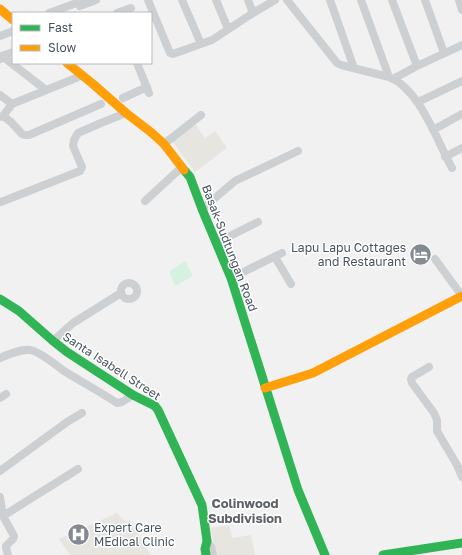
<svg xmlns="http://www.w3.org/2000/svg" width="462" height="555" viewBox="0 0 462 555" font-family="'Golos Text',sans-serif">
<rect width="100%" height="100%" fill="#f2f1f1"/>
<path fill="#e6e5df" d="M195,124L205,138L215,131L227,148L195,172L172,141Z
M117,513L124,521H130L151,555H70L59,539Z
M229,525L232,538L251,535L255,555H216L210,528Z"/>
<path fill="#d5f2e0" d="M185,261L193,276L175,286L170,274L171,270Z"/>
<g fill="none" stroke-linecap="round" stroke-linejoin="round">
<path stroke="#cdd0d2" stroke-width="8" d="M148,0L170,53L173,54L212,40L253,13L275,0
M182,0L201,44
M216,0L228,29
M248,0L253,13
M287,0L337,63L341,65L389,77C420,89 437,141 452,168
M330,0L354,68
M361,0L389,77
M392,0L417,66
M425,0L444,53
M459,0L462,10
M80,6L96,0
M49,13L85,0
M117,13L131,8
M0,36L13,31
M2,56L46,90
M0,59L2,56L13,52
M137,63L149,93
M393,79L417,66L462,45
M0,95L12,104
M123,98L147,87
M418,102L462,81
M3,116L11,122L22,134L25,135H29L101,104
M0,117L3,116L12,104L76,78L81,75
M433,130L462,114
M164,144L201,115
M445,157L462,148
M145,201L182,167
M1,202L80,171L82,167L73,146L74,140L78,133L101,123L126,113
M202,209L235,181L298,151
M216,243L258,222
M275,257L291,284
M435,259L462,296
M231,278L282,253
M121 291a8 8 0 1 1 16 0a8 8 0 1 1-16 0Z
M53,341L73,323L121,293
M0,358C9,354 20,349 30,350C39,351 56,365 64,371C82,382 100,392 117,403L122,402L133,395
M429,367L412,377L411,379L412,383L434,413L437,420V431L457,465L462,477
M0,398L6,394
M0,471L67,422L82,413
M0,497L3,516L14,536L13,539L6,546V548L8,555
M3,516L78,469
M207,541L211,547L213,555"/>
<path stroke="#30b455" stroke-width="9" d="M184,170L190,177L202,209L231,278L298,490L325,555
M0,299L19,311L53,341L67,352L133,395L155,406L158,410L202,505L207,541L205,549L206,555
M383,555L462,543"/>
<path stroke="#ff9f0a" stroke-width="9" d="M0,9L13,20
M67,63L93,84L126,113L152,133L164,144L184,170
M265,388L313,373L462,296"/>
</g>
<defs>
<symbol id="hotel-disc" viewBox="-11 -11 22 22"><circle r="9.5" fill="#838a92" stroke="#fff"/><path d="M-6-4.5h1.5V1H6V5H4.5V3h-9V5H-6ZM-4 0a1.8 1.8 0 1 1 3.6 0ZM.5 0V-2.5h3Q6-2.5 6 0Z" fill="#fff"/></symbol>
<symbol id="hospital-disc" viewBox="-11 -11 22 22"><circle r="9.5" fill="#838a92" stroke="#fff"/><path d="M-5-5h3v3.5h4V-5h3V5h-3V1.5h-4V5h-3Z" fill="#fff"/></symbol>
</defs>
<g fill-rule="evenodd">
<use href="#hotel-disc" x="408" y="242" width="25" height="25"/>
<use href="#hospital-disc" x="66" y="522" width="25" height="25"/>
</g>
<g text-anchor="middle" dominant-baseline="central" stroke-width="3" stroke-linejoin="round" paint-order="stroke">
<g font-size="12" fill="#47535f" stroke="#fff" text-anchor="end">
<text x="406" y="247">Lapu Lapu Cottages<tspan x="406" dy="14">and Restaurant</tspan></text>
<text x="94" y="527" text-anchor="start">Expert Care<tspan x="94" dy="14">MEdical Clinic</tspan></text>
</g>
<g font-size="12" fill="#47535f" stroke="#fff">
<text transform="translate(230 248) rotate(69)">Basak-Sudtungan Road</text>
<text transform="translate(112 366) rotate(33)">Santa Isabell Street</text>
</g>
<g font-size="13" font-weight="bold" fill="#5c6166" stroke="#fff">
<text x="245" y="503">Colinwood<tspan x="245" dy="15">Subdivision</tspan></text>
</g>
</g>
<rect x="12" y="12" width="140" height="52" fill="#ffffff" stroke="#b5babf"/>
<rect x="20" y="25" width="20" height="6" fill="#30b455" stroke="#b5babf"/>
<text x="48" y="32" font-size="12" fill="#47535f">Fast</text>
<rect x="20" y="45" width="20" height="6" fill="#ff9f0a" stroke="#b5babf"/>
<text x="48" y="52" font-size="12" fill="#47535f">Slow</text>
</svg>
